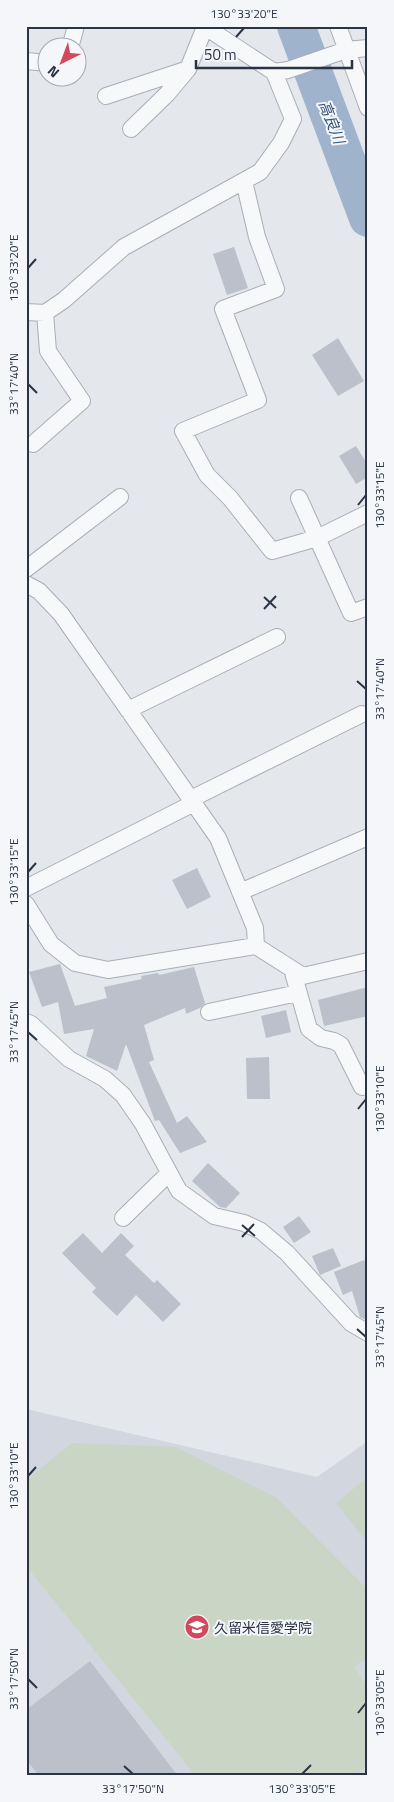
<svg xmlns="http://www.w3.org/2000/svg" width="394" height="1802" viewBox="0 0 394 1802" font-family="'Titillium Web','Noto Sans JP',sans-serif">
<rect width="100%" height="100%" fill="#e4e7ec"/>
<path fill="#d2d6de" d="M26,1409L317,1477L368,1441V1776H26Z"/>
<path fill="#c9d6c5" d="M72,1443L176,1447L277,1498L368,1590V1657L354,1667L368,1687V1765L354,1776H196L26,1566V1480Z
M368,1477V1543L336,1503Z"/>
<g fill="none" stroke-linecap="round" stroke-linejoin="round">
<path stroke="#9fb4cc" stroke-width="38" d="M296,26L368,218"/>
</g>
<path fill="#bbc0ca" d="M234,247L248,288L227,295L213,254Z
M338,338L364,381L338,396L312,355Z
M356,446L368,465V477L356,484L339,456Z
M197,868L211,897L187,909L172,880Z
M60,964L75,1006L107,998L104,987L142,979L141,976L158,973L159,975L194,967L205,1003L200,1008L186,1014L185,1008L144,1025L154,1060L149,1062L177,1123L187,1116L207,1142L180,1153L159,1120L155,1121L126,1044L117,1071L86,1056L94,1029L64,1034L58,1002L42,1007L29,972Z
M368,987V1016L324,1026L318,1000Z
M286,1010L291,1032L266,1038L261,1016Z
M269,1057L270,1099H247L246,1058Z
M208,1163L240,1193L226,1208L220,1207L192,1181Z
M299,1216L311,1232L294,1243L283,1227Z
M83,1233L102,1253L121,1233L134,1246L125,1255L154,1283L157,1280L181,1304L163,1322L136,1295L117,1316L92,1292L96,1288L62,1253Z
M333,1248L341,1266L320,1275L312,1256Z
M364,1260L368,1268V1321L360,1317L352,1291L343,1295L334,1272Z
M90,1661L178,1776H39L26,1759V1710Z"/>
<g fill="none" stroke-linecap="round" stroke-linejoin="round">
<defs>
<path id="street" d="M338,26L368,108
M70,48L76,26
M26,61L48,63
M274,72L288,70L346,50L368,48
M106,96L188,69L205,27
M131,129L167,94L188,69
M244,181L257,237L276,289L223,309L258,400L183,431L207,475L230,498L272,551L317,538L368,513
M26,312L45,313L64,300L124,247L260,172L281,143L293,119L274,72L204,26
M33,444L82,401L48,351L45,313
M299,498L351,613L368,607
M26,569L120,497
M26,584L39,591L61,614L218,838L255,928L256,946
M128,710L277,637
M191,799L362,714
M26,888L194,803
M240,892L368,837
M26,904L51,944L75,963L108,970L256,946L303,976L368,961
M292,969L309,1029L321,1038L334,1041L341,1045L362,1087
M209,1012L298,993
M26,1022L31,1024L69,1059L105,1079L123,1095L143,1124L179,1191L214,1216L244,1223L261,1231L287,1253L351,1323L368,1333
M123,1218L169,1173"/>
</defs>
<use href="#street" stroke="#a9aeb7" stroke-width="18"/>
<use href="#street" stroke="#f7f8fa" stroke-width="16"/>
</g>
<path fill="none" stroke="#2b3445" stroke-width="2" d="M236,37L244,28M28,268L36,259M28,384L37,393M358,505L366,495M264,597L276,608M264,609L276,596M357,681L366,689M28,872L36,863M28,1032L37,1040M358,1109L366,1099M242,1225L255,1236M242,1237L254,1224M357,1329L366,1337M28,1476L36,1467M28,1679L37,1688M358,1713L366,1703M124,1766L133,1774M302,1774L311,1765"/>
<defs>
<symbol id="school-disc" viewBox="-11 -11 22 22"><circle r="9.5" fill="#d1495b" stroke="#f4f6f9"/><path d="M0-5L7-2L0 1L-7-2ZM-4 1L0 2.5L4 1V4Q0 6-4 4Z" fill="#fff"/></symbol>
</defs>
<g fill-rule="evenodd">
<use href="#school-disc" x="183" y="1613" width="28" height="28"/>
</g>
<g text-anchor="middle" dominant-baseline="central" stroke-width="4" stroke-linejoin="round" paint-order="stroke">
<g font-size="14" fill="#2b3445" stroke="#f4f6f9" text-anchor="start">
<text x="214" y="1627">久留米信愛学院</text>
</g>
<g font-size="15" font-style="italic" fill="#34527a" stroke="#f4f6f9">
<text transform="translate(332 122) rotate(69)">高良川</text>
</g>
</g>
<rect width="394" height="1802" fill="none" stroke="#f4f6f9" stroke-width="55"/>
<g transform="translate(62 62) rotate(222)"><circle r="24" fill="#f4f6f9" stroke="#a4a8b1"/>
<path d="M0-4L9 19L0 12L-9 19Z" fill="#d1495b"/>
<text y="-8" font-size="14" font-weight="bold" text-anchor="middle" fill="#2b3445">N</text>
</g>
<path d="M196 60v8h156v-8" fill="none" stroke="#2b3445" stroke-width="2.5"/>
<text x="204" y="60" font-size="15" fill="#2b3445" stroke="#f4f6f9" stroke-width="4" paint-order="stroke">50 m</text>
<rect x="28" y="28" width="338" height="1746" fill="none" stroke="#2b3445" stroke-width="2"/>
<g font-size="12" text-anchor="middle" fill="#2b3445">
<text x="244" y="18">130°33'20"E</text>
<text transform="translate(14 268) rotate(-90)" y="4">130°33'20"E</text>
<text transform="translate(14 384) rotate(-90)" y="4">33°17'40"N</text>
<text transform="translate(380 495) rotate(-90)" y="4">130°33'15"E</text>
<text transform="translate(380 689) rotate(-90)" y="4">33°17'40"N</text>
<text transform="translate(14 872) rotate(-90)" y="4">130°33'15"E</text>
<text transform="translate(14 1032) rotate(-90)" y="4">33°17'45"N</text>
<text transform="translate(380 1099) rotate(-90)" y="4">130°33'10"E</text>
<text transform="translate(380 1337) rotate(-90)" y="4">33°17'45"N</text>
<text transform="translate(14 1476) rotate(-90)" y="4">130°33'10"E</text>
<text transform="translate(14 1679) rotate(-90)" y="4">33°17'50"N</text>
<text transform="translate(380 1703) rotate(-90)" y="4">130°33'05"E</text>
<text x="133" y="1793">33°17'50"N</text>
<text x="302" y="1793">130°33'05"E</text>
</g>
</svg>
